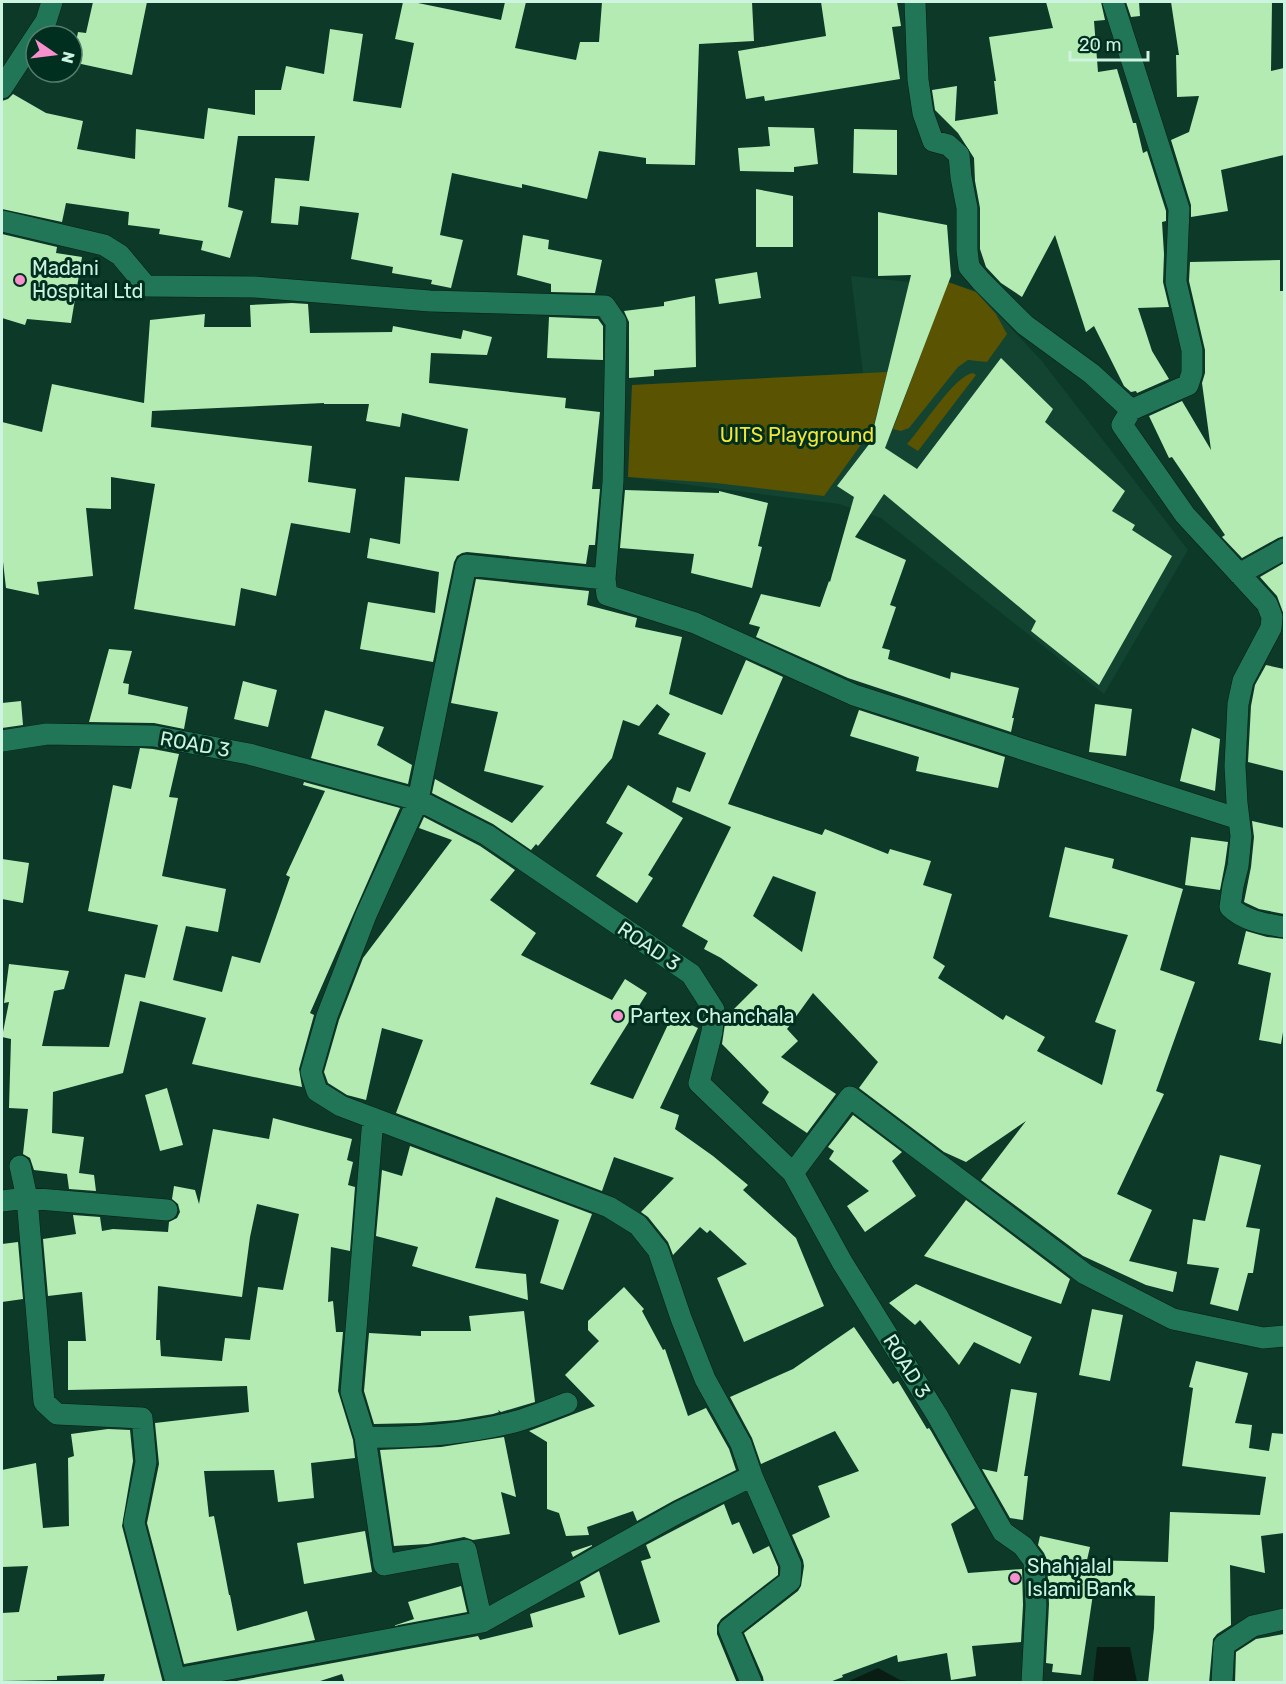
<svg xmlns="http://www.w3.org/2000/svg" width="1286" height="1684" viewBox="0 0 1286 1684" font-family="Rubik,sans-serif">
<rect width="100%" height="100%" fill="#0d3929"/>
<path fill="#124431" d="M851,276L909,282H948L976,291L1041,360L1188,550L1104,694L881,518L839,504L628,477L632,385L863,373Z"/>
<path fill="#595302" d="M948,282L976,292L996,314L1007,334L987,362L968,360L958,367L909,428L901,431L893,429Z
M887,372L873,428L824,496L716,483L628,477L632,385Z
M973,373L976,375L918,451L907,444C922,428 954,376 973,373Z"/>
<path fill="#0a1d15" d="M1097,1647H1130L1137,1682H1093Z
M878,1668L900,1680L915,1682H847Z"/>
<path fill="#b3ebb3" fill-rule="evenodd" d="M93,2H147L132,75L72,62L78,32L86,33Z
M403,2H413L501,20L505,2H526L515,48L576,60L580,42H599L602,2H752L754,41L699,44L695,165L646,164V158L599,151L587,199L522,184V188L452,173L440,235L463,240L451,288L431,284L432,280L392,273L393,267L351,259L359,213L300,206L298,225L271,223L275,178L309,181L315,136H238L228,207L243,211L230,258L201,250L203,241L159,234L160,229L128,225L129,212L66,203L62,222L2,209V101L8,99L13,94L46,113L83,121L77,149L135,159L136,129L204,139L208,108L255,115V90H281L286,66L324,74L330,29L363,34L353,101L401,108L414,43L395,39Z
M821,2H897L901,26L892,27L900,79L765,101L764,96L746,99L738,51L826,36Z
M1046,2H1101L1105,20L1094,21L1098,72L1117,69L1133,123H1136L1143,153L1147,151L1166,211V221L1162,222L1164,254L1163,282L1169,307L1138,308L1152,351L1169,379L1137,393L1136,391L1131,392L1124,386L1094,326L1086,332L1055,235L1022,297L1001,283L986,267L980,249V208L975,181L974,158L958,133L935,110L932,90L957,86L955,121L998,114L994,81H996L989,37L1053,28Z
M1126,2H1139L1140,16L1131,17Z
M1171,2H1272L1271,71L1284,68V155L1221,170L1228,211L1191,217V205L1171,140L1189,132L1199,96L1177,97L1176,55H1179Z
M768,127L814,128L818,164L794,167V172L740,171L738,148L770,146Z
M854,129L897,130V175L853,173Z
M756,189L793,196V247H756Z
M878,212L947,225L951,276L885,448L917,469L1001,358L1053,409L1045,422L1125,491L1112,511L1135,525L1132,530L1172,556L1099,685L1031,631L1036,621L884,494L855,537L906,560L890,605L896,607L882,648L890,650L888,659L950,679L951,672L1019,688L1012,718H1014L1011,732L848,678L756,637L760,627L749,624L761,594L820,607L829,581L830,582L854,497L837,486L870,443L911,275L878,276Z
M2,234L57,247L56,253L82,257L71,323L27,319L25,325L2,318Z
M523,235L549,240L548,249L602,260L595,293L551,292V284L517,275Z
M1280,260V291H1284V536L1278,538L1242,558L1222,537L1225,535L1172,457L1169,458L1149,416L1182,401L1211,450L1202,383L1205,373V350L1189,281L1190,262Z
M757,272L761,298L719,304L715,279Z
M695,296L696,367L654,370V376L629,378V322L624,311L664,306V302Z
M292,303L308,304L310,333L392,332L393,326L461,339L463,330L492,337L487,355L431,353L429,383L566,398L565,408L600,412L592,489H600L595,545H589L586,564L467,552L462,553L457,556L454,562L433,662L360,649L368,602L435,613L439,572L367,558L370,538L400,544L405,477L459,481L468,429L402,413L400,427L366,421L369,404H324V403L152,411L151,427L312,446L308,482L356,489L350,533L291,523L276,596L241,588L235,626L134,609L155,484L111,477V509L86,508L93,576L37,582L39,595L6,588L2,553V422L42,432L52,384L144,403L150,320L205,314L204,327H251L250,305Z
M549,317L598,319L603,326V360L547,358Z
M625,490L719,493V491L768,503L758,546L762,547L752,588L691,573L694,554L620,548Z
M1284,563V615L1277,596L1260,577Z
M476,579L589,591L587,605L637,618L635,627L682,637L669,694L722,715L746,660L783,677L728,804L822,835L825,829L888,854L890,849L931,861L923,885L952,894L933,958L945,966L938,978L1003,1020L1006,1015L1045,1037L1037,1051L1102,1085L1116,1030L1095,1022L1128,935L1049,917L1065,847L1114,859L1112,868L1183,889L1160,970L1195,982L1156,1091L1164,1094L1117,1194L1152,1210L1129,1261L1177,1272L1173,1292L1146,1285L1083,1256L981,1180L1026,1121L966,1162L944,1152L859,1088L878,1062L813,993L787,1029L798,1041L781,1057L836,1094L807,1133L762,1103L769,1092L722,1044L726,1017L758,985L721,958L704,949L708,941L682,926L731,827L672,802L677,787L690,792L706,753L658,734L670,714L657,704L639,726L623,720L612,758L538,846L536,844L531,850L493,824L432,793L435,779L512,823L544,786L484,771L498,712L451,703ZM773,876L816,892L802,952L753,916Z
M109,649L132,651L123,683L129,684L128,694L188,707L184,729L154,723L89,722Z
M1266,665L1284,669V771L1248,762L1251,706L1255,685Z
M243,681L277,690L268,727L234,719Z
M21,701L23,725L2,728V703Z
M1095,704L1132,709L1126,756L1089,752Z
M325,710L384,727L377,745L412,765L408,784L311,758Z
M859,710L1005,757L998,788L916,771L919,757L850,736Z
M1192,728L1220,739L1215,791L1180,781Z
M140,748L153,749L179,754L169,797L178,798L162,876L226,889L218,932L186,926L173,980L222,992L232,956L260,963L290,877L286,875L325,791L303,785L304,782L400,808L310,1013L314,1015L299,1069L302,1087L192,1064L206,1018L140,1001L123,1073L53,1092L52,1133L84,1137L79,1173L94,1175L96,1191L69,1189L67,1174L34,1170L30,1158L23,1154L28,1109L9,1108L11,1039L2,1037L9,1002L4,1003L9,964L69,971L64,989L54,991L42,1046L109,1047L125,974L145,978L158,925L88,911L113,785L131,789Z
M628,785L683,818L648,875L653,878L637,903L596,876L623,833L606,823Z
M424,817L480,846L515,870L490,900L536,933L521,955L612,1000L625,979L647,993L590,1084L633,1099L672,1016L698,1028L660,1108L679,1115L675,1129L713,1156L748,1185L743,1190L796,1238L824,1306L744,1342L717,1278L747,1264L710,1230L707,1233L700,1227L673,1255L668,1242L648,1217L641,1212L674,1178L614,1157L602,1191L396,1113L423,1040L382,1028L366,1100L347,1095L328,1083L324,1072L339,1020L363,958L452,840L419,828Z
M1252,821L1284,828V914L1259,909L1244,902L1251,867L1254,837Z
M1191,837L1228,842L1225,864L1220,890L1185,885Z
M2,859L29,863L23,903L2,899Z
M1246,931L1267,937L1284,939V1026L1281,1044L1259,1040L1271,973L1238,964Z
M167,1088L183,1145L160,1151L145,1095Z
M853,1115L902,1152L892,1161L916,1196L865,1232L847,1206L869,1191L829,1159L834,1151L828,1147Z
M273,1118L352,1139L347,1160L353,1162L348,1185L355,1187L350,1251L331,1247L328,1302L333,1301L336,1332H343L338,1391L353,1440L355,1458L311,1463L314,1498L278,1502L274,1470L204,1471L209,1517L214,1516L229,1595H230L237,1631L307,1611L315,1640L184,1664L147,1523L159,1464L155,1423L249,1412L247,1386L68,1390V1341H86L82,1292L48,1296L43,1239L76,1234L73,1215L100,1217L102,1231L113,1229L168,1232L169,1222L177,1218L180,1212L178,1204L172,1199L174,1186L195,1190L199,1204L213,1129L269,1139ZM257,1204L299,1214L283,1290L258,1287L250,1340L225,1338L222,1361L161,1356L160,1340H156L158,1286L242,1297L250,1237Z
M410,1146L592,1214L563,1290L540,1283L559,1220L496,1197L475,1268L526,1274L528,1300L412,1266L418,1247L376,1236L382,1170L402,1176Z
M1220,1155L1261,1165L1246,1227L1260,1229L1253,1273H1248L1238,1311L1210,1304L1219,1268L1187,1264L1193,1219L1205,1221Z
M966,1200L1070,1279L1061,1304L924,1256Z
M18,1242L23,1299L2,1302V1244Z
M916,1284L1032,1337L1020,1364L974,1342L959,1365L920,1320L915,1325L889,1303Z
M624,1287L644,1309L642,1311L663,1350L665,1349L688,1416L706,1408L729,1449L736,1470L673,1501L637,1521L633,1511L587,1527L589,1535L566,1536L559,1513L547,1509V1442L529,1431L595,1406L565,1375L599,1341L588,1330V1321Z
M1092,1309L1123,1315L1110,1381L1079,1375Z
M524,1311L535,1402L501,1412L498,1410L499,1412L493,1414L457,1420L420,1423L374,1424L364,1391L369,1333L421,1336V1331H471L469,1316Z
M854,1327L893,1384L898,1381L927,1429L929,1428L931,1431L975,1508L951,1524L968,1573L1022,1569L1023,1605L1021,1642L972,1646L976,1676L951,1680L947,1653L898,1662L897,1655L842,1675L843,1677L827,1683H764L763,1677L744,1633L798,1591L801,1586L804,1566L803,1560L792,1535L830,1517L818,1486L859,1471L835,1431L761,1464L752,1438L730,1397L793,1369Z
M1196,1361L1248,1373L1235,1423L1252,1425L1249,1448L1269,1451L1272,1433L1284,1434V1533L1261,1536L1265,1573L1230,1565L1231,1625L1217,1634L1213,1639L1209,1683H1148L1154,1628L1155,1596L1093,1594L1081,1675L1052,1672L1053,1664L1046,1663L1049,1604L1047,1560L1044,1553L1038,1545L1040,1536L1090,1547L1087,1560L1168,1562L1170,1512L1260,1515L1266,1477L1182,1466L1193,1388L1189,1387Z
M1011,1389L1037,1393L1024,1476H1028L1023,1520L1010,1518L982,1469L997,1472Z
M108,1429L130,1430L133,1461L122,1526L163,1683H103L105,1674L57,1676V1680L2,1681V1613L19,1612L28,1566L2,1567V1470L36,1463L43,1528L69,1526L68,1458L74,1456L71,1434Z
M504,1437L516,1497L501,1492L510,1534L473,1540L464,1537L428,1544L394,1546L380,1450L441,1447Z
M724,1504L732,1525L739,1522L753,1554L769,1546L778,1567V1575L721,1619L717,1625V1634L737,1683H345L342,1674L314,1683H226L478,1636L480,1640L533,1627L530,1614L585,1597L580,1582L599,1571L619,1635L660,1622L641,1561L651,1558L646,1545Z
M365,1531L372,1572L304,1584L297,1543Z
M592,1545V1546L573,1557L571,1552Z
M461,1586L467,1612L393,1626L414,1619L408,1602Z
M1284,1634V1683H1235L1236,1652L1256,1639Z"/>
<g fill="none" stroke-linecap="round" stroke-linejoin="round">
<defs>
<path id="minor" d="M915,2L918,80L923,113L933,141L948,145L959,155L961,177L967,208V250L969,267L981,281L1025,325L1092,374L1131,410
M1113,2L1179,209L1176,282L1192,350V373L1188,385L1131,410L1122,425L1185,515L1267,604L1272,617L1271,628L1243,681L1238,704L1235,766L1237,803L1241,836L1238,866L1233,886L1230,907C1244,921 1266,924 1284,927
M36,36L46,21L52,2
M2,88L36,36
M2,221L104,245L120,255L146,286L254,287L430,301L605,306L616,322L613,482L605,579L607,595L695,623L854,695L1239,819
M1239,574L1284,549
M605,579L466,565L418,800L366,915L327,1016L311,1072L317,1091L341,1106L609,1207L638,1225L658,1250L681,1318L705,1379L741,1444L752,1476L791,1565L790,1581L729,1629L751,1682
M2,741L47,734L154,736L249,754L418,800L487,835L691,974L714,1010L712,1032L699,1083L793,1173L842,1262L937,1415L1003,1532L1023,1546L1034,1561L1036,1605L1032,1682
M373,1118L351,1392L365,1437L384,1565L466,1550L482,1622
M20,1166L27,1198L44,1402L57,1414L142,1418L146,1462L134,1523L176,1682
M793,1173L850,1097L1085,1274L1173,1319L1263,1338L1284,1336
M2,1201L27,1198L167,1210
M365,1437C413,1438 467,1434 514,1422C532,1417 549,1410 567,1403
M175,1679L482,1622L679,1512L752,1476
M1222,1682L1224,1645L1253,1626L1284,1619"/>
</defs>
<use href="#minor" stroke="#051e14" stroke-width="22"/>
<use href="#minor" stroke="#217657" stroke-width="21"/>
</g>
<g fill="#f790cd" stroke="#012f1f" stroke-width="2">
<circle cx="20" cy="280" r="6"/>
<circle cx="618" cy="1016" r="6"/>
<circle cx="1015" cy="1578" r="6"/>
</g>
<g text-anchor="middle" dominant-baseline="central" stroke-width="6" stroke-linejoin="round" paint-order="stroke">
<g font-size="20" fill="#cdf3e1" stroke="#012f1f" text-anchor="start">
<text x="32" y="268">Madani<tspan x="32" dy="23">Hospital Ltd</tspan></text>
<text x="630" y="1016">Partex Chanchala</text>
<text x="1027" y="1566">Shahjalal<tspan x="1027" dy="23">Islami Bank</tspan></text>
</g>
<g font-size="20" fill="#f4e633" stroke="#012f1f">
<text x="797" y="435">UITS Playground</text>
</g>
<g font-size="20" fill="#cdf3e1" stroke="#012f1f">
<text transform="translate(195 744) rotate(10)">ROAD 3</text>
<text transform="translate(649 946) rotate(34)">ROAD 3</text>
<text transform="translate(907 1366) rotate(58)">ROAD 3</text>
</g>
</g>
<rect width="1286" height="1684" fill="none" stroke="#cdf3e1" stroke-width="6"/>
<g transform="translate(54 54) rotate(104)"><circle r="28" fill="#012f1f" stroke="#537d6d" stroke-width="1.5"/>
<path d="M0-4.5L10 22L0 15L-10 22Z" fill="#f790cd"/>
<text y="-9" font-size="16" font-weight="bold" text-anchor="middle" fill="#cdf3e1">N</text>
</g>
<path d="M1070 51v9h78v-9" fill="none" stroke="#cdf3e1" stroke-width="3"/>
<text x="1079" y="51" font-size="18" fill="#cdf3e1" stroke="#012f1f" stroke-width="4.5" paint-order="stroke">20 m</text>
</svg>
